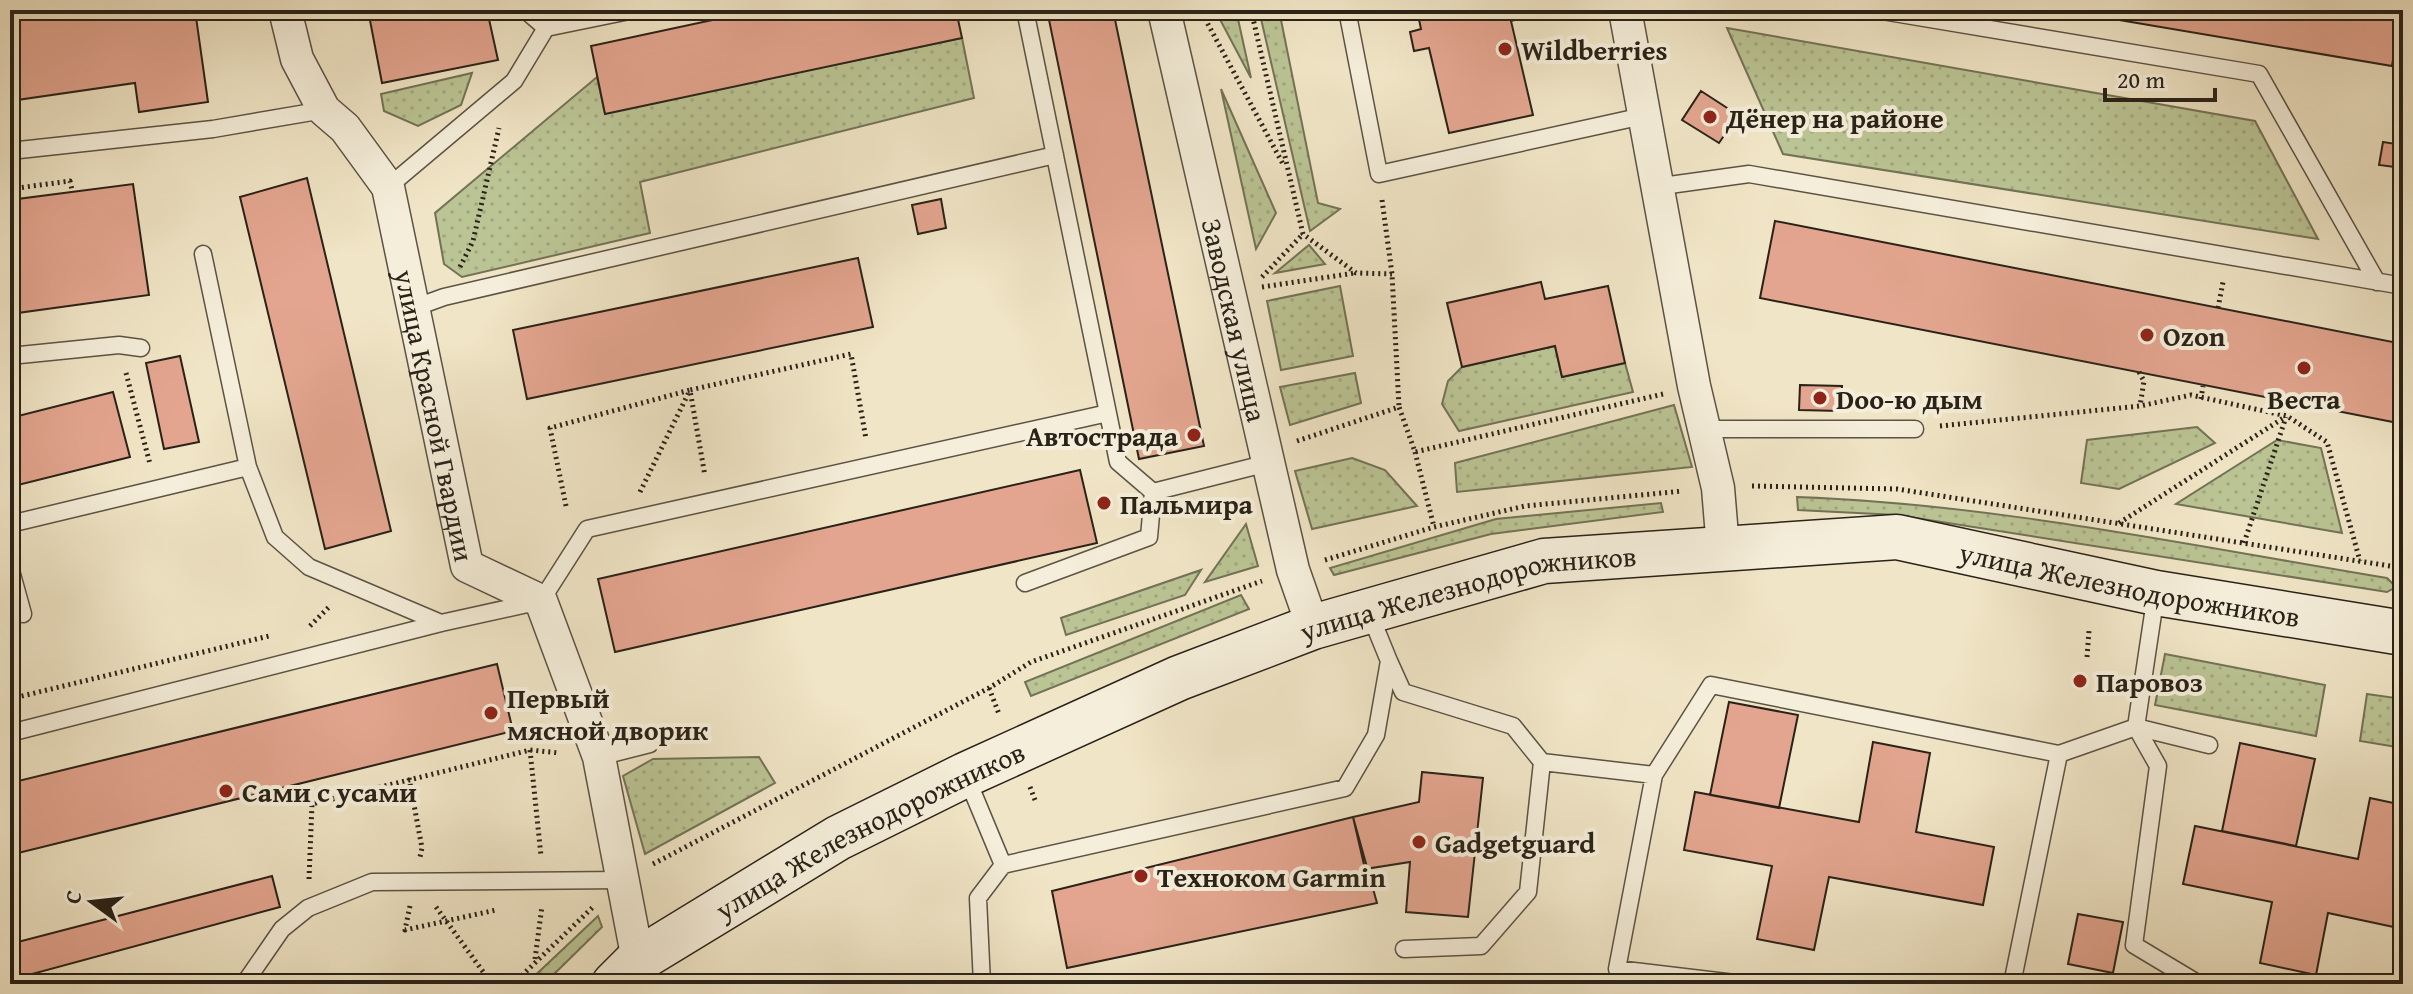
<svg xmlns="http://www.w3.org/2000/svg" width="2413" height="994" viewBox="0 0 2413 994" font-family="'Gentium Book Plus',serif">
<defs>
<pattern id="green-dots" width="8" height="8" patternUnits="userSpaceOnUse" patternTransform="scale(2)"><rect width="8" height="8" fill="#bbc494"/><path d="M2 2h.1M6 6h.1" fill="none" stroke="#a1a87f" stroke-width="1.8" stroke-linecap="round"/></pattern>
</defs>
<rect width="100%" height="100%" fill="#f0e5c6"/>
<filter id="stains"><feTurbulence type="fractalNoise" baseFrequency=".0025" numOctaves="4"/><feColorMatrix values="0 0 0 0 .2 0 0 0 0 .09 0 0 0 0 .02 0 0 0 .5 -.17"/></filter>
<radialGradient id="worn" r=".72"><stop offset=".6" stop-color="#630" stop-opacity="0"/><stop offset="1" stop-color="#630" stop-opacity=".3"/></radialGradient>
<path fill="url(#green-dots)" stroke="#727356" stroke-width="2" d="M1215,10H1236L1251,78Z
M1259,10H1279L1318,203L1340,209L1310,231Z
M1727,28L2255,121L2318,239L1783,154Z
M962,38L974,98L640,182L650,233L462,277L444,264L435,213L597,77L605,113Z
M472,73L461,105L418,126L384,111L381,94Z
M1221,89L1276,213L1256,249Z
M1309,245L1325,264L1275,273Z
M1340,286L1353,356L1281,370L1267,301Z
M1555,346L1562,377L1625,363L1633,392L1459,431L1442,404L1448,381L1462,367Z
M1355,373L1361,403L1290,425L1280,387Z
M1674,405L1692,467L1457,492L1455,463Z
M2197,427L2215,443L2119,489L2081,483L2087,440Z
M2277,440L2321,448L2342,533L2176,504Z
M1352,458L1385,470L1417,506L1312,529L1295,471Z
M1797,497C1996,504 2192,546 2387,578L2396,587L2387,592L1897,515L1798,510Z
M1661,503L1663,512L1491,534L1334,575L1330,568L1496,519Z
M1246,524L1258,566L1205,582Z
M1201,570L1185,595L1066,635L1061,618Z
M1241,595L1249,609L1031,696L1025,682Z
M2165,654L2325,685L2316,736L2155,705Z
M2367,694L2403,699V748L2360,741Z
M759,757L775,783L645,854L623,776L653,759Z
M598,916L602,927L544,984H526Z"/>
<path fill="#e3a58f" stroke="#292218" stroke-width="2" d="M10,10H66L10,20Z
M66,10H195L208,102L139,112L135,83L10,101V20Z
M368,10H487L498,60L382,83Z
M759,10H956L962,38L605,114L591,46Z
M1047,10H1113L1204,446L1139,459Z
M1417,10H1551L1511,21L1533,115L1449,133L1429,48L1414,51L1410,32L1421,29Z
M2060,10H2401L2392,66Z
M1701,91L1738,115L1719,143L1682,120Z
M2383,142L2403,145V168L2379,165Z
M307,178L391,531L325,549L240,197Z
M133,184L149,295L10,314V200Z
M941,199L946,228L918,234L912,205Z
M1775,221L2403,344V424L1760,298Z
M858,258L873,327L527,399L513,330Z
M1541,282L1545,299L1608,286L1625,363L1562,377L1555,346L1462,367L1447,303Z
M180,356L199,442L164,449L146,363Z
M1800,385L1842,386L1841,411L1799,410Z
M113,392L130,457L10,487V418Z
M1080,470L1097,543L615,652L598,579Z
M497,664L513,731L10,855V783Z
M1729,702L1798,715L1779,808L1710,795Z
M1873,742L1930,753L1916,832L1994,847L1983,905L1829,877L1814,950L1757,939L1772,866L1684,850L1695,792L1859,822Z
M2240,743L2315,759L2296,846L2222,831Z
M1422,772L1483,778L1468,917L1406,912L1410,862L1365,869L1353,817L1419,802Z
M2370,798L2403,805V929L2328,913L2316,975L2260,963L2272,902L2183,884L2195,826L2358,859Z
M1353,817L1377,903L1067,968L1052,891Z
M272,876L280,907L10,980V944Z
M2078,914L2123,922L2113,973L2068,964Z"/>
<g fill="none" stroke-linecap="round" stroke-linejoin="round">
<defs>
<path id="lane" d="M525,10L546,28
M1025,10L1118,462L1153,492
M1347,10L1379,174L1643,116
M1876,10L2259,74L2377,282
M10,151L213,129L324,110
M388,187L514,81L546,28L634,10
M1655,187L1749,174L2403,286
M203,254L248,467L275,537L309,567L441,623
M411,309L444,297L1055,155
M10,356L119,345L141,348
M1706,429H1915
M1153,492L1268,463
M10,524L248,467
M10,567L23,614
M1025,583L1149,537L1153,492
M2156,594L2136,727L2158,766L2134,945L2199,984
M1389,661L1403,692L1513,726L1542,762L1528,892L1481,946L1404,949
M10,733L441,623L541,601L587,529L1108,413
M599,757L650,744
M1542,762L1654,775
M966,776L1003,865L978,898L982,984
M1003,865L1345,788L1376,735L1389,661L1369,612
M244,984L282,929L308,908L372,882L623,880
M1743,984L1617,969L1654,775L1711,685L2059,754L2136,727L2209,745
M2012,984L2059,754"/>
<g id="street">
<path id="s1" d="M285,10L297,59L324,110L345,128L388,187L467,566L541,601L599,757L638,960V978"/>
<path id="s2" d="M1164,10L1293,570L1313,627"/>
<path d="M1625,10L1694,386L1718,488L1723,548"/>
</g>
<g id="secondary">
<path id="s3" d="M614,984L638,960L838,838L965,775L1179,678L1313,627L1544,561L1897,537L2156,593L2403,633"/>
</g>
</defs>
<use href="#lane" stroke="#5b5344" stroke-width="19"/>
<use href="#street" stroke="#5b5344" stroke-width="35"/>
<use href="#secondary" stroke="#292218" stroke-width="47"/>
<path stroke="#292218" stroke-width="5" stroke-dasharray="2 4" stroke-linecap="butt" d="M1251,10L1303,234L1356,273L1392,274
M1202,13L1284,166
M10,189L70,181L72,190
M1382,200L1392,274L1399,407
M460,267L473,241L499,128
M1262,277L1303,234
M1262,287L1355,273
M2218,308L2223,282
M2139,372L2144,381L2140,406
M126,373L150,464
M2201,399L2203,386
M1940,426L2140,406L2191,395L2287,416L2327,442L2360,561
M1297,441L1399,407L1415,452L1663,394
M1415,452L1434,527
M1752,486L1897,489L2403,568
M640,492L690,390L851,354L866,439
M566,506L550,428L690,390L705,476
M2119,523L2285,417
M2244,543L2286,417
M1325,560L1434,527L1525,506L1683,491
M310,626L331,605
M2087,657L2089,631
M989,688L999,714
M10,699L269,636
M530,750L541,856
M409,778L422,848L420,857
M1030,787L1035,800
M653,864L989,688L1031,662L1262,581
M309,879L312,804L530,750L560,753
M410,906L405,930L496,910
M436,907L492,984
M535,959L542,906
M513,984L593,907"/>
<use href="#lane" stroke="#f5eeda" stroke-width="16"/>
<use href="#street" stroke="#f5eeda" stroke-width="32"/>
<use href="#secondary" stroke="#f5eeda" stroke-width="44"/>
</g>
<g fill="#8f2418" stroke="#f5eeda" stroke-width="3">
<circle cx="1505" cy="49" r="8"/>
<circle cx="1710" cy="117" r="8"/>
<circle cx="2147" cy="335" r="8"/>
<circle cx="2304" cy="368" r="8"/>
<circle cx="1820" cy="398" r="8"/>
<circle cx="1194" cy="435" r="8"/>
<circle cx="1104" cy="503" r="8"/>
<circle cx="2080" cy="681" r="8"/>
<circle cx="491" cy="713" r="8"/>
<circle cx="226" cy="791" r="8"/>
<circle cx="1419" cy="842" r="8"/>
<circle cx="1141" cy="876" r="8"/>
</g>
<g text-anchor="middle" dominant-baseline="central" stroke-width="8" stroke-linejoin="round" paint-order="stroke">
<g font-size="28" font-weight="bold" fill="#292218" stroke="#f5eeda" text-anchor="start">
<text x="1521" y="49">Wildberries</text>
<text x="1726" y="117">Дёнер на районе</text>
<text x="2163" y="335">Ozon</text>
<text x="1836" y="398">Doo-ю дым</text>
<text x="2304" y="398" text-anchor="middle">Веста</text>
<text x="1178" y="435" text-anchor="end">Автострада</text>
<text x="1120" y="503">Пальмира</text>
<text x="2096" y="681">Паровоз</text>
<text x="507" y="697">Первый<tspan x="507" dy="32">мясной дворик</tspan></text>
<text x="242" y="791">Сами с усами</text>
<text x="1435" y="842">Gadgetguard</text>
<text x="1157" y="876">Техноком Garmin</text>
</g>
<g font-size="28" fill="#292218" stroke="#f5eeda">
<text stroke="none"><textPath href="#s2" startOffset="318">Заводская улица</textPath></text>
<text stroke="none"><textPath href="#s1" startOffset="442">улица Красной Гвардии</textPath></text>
<text stroke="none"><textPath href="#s3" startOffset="1620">улица Железнодорожников</textPath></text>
<text stroke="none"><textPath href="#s3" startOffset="948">улица Железнодорожников</textPath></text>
<text stroke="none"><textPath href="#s3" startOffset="300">улица Железнодорожников</textPath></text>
</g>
</g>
<rect width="2413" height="994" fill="none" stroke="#f0e5c6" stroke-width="40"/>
<rect x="12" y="12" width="2389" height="970" fill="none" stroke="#292218" stroke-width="4"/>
<rect x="20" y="20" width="2373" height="954" fill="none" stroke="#292218" stroke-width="2"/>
<g transform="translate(92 902) rotate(285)" stroke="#f5eeda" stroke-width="6" paint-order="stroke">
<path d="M0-6L14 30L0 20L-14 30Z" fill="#292218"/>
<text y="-12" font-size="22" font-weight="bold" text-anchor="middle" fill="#292218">С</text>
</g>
<path d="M2105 88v12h110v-12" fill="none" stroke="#292218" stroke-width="4"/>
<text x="2117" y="88" font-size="24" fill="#292218" stroke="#f5eeda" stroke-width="6" paint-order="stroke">20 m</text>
<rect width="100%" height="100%" filter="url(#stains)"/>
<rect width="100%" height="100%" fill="url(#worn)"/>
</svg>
